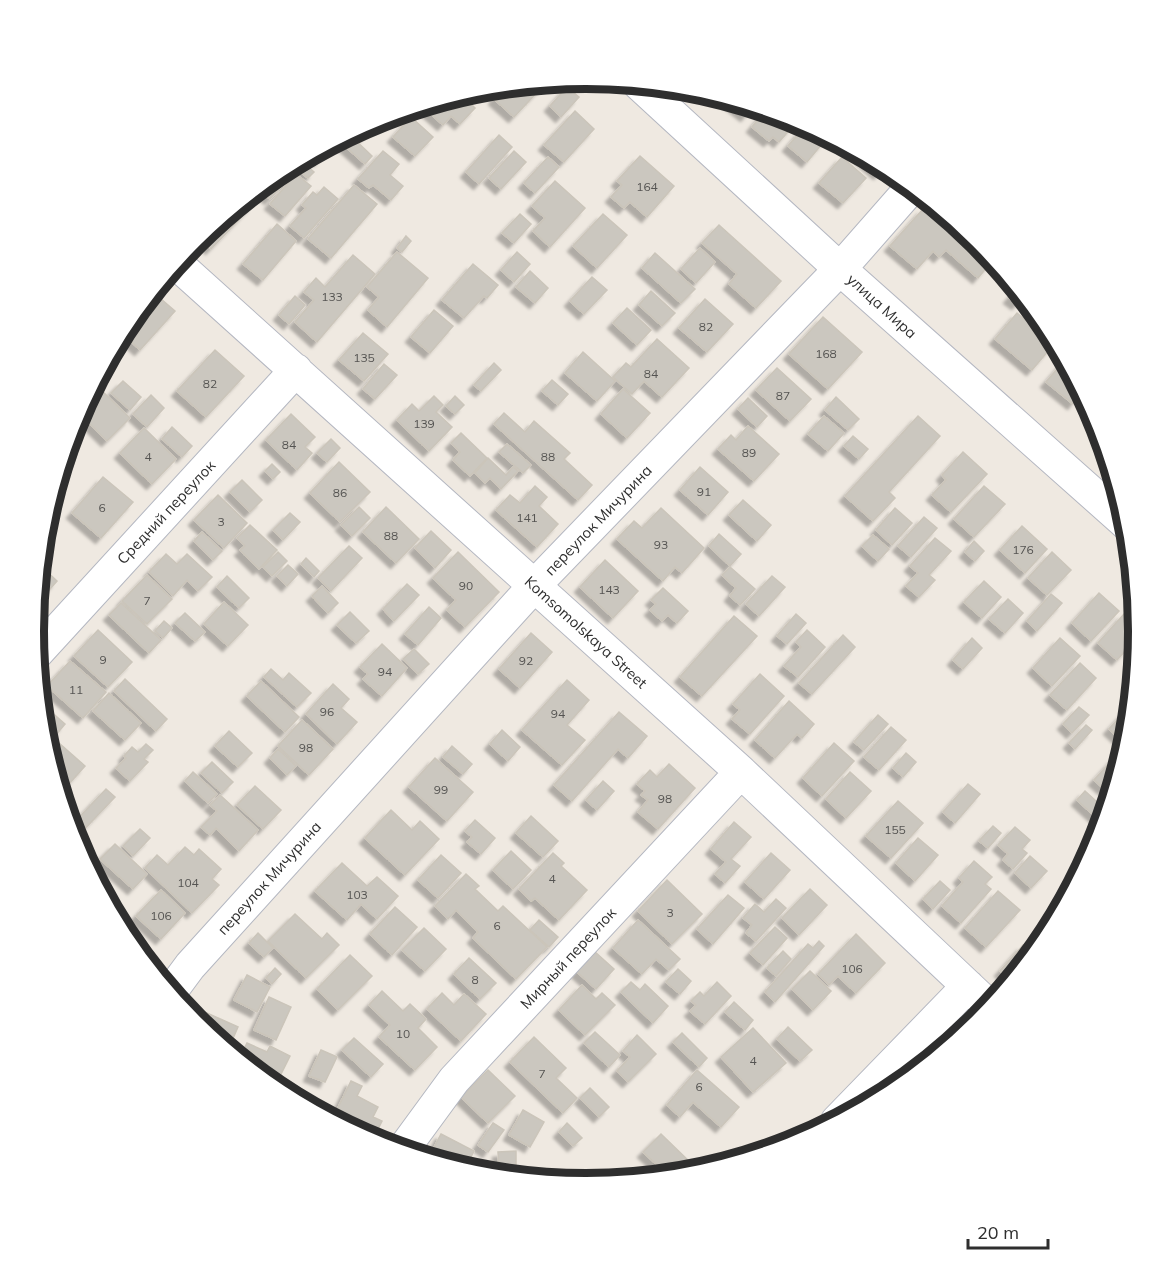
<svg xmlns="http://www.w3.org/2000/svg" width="1172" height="1263" viewBox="0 0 1172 1263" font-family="Mulish,sans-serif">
<defs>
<filter id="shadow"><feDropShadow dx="-5.5" dy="5.5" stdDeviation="1.5" flood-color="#0004"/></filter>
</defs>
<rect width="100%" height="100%" fill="#efe9e1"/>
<path fill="#cbc7bf" stroke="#cbc5ba" stroke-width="1.5" filter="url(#shadow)" d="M540,83L543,86L514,117L494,99L505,86Z
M567,87L579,97L561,117L550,106Z
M461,94L475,108L460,124L451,116L443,125L423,107L425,105Z
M725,99L754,107L746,116Z
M575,111L594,129L564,162L544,145Z
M765,111L789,118L786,122L792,127L779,142L773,137L769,141L752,127Z
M411,117L433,137L415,156L393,137Z
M806,125L827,138L807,162L788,146Z
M361,128L367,134L361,141L352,133Z
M349,134L372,156L365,164L338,140Z
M499,135L512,147L479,184L466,172Z
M331,144L333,145L319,161L314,157L320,150Z
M850,149L885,167L879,174Z
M383,151L399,164L390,175L403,186L391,200L373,185L369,188L358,179Z
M514,151L526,162L501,189L489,178Z
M640,156L674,186L647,217L630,202L624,208L611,197L622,185L617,181Z
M548,157L559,167L535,193L524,183Z
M842,157L866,178L843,203L819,183Z
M304,163L314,172L308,178L298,170Z
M291,165L296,170L270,199L259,190L265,183L279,172Z
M296,174L311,186L285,216L270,204Z
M555,181L585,208L550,247L533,231L545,218L532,206Z
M354,185L377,204L331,258L308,239Z
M324,187L338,199L304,238L290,226L306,208L302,205L313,192L317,195Z
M246,199L253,205L211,249L199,237Z
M923,209L936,220L942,213L985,250L993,260L978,278L946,250L939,257L933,251L917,269L890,246Z
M520,214L531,224L514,243L502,233Z
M603,214L627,235L597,268L573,246Z
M277,224L296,241L263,280L243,264Z
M719,225L781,281L756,308L729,284L737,274L702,243Z
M406,236L411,241L402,252L397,248Z
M700,248L715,262L696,283L681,269Z
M397,252L428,278L387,327L368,310L379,297L367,287Z
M517,252L530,264L514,282L501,270Z
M655,253L695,289L681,303L642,268Z
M353,255L375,274L317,342L295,322L314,300L304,292L316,278L325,287Z
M473,264L498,285L487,298L484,296L464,318L442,300Z
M530,271L548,288L535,303L516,287Z
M592,277L607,290L584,314L570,301Z
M1017,289L1024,297L1017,304L1009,298Z
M651,291L675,313L662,326L639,305Z
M153,292L175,311L140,350L122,333L126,324Z
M295,296L305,305L289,324L279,315Z
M705,299L733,324L707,352L679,328Z
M627,308L651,330L637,345L613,323Z
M434,310L453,326L430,353L411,337Z
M1017,313L1054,344L1032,370L995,339Z
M823,317L862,352L828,389L789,354Z
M363,333L388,354L364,381L339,360Z
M118,339L125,345L102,371H101Z
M657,339L689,368L662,397L644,381L632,394L613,377L626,363L631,367Z
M215,350L244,376L206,417L177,391Z
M583,352L615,381L597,401L565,373Z
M1065,360L1082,392L1073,404L1046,382Z
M494,363L501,370L481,391L474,385Z
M384,364L397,375L375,399L363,389Z
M777,368L811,399L790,421L756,390Z
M552,380L568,394L558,405L542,391Z
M123,381L141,397L130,410L111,393Z
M99,388L130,418L107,441L79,413L83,404Z
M623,389L650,413L627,438L601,414Z
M151,395L164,408L147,427L133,414Z
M434,396L443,405L436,412L452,427L429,451L397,420L412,404L419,411Z
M455,396L464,405L455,414L446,406Z
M836,397L859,419L848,430L825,410Z
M748,398L767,416L757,427L738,409Z
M504,413L525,432L534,421L570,453L564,459L592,485L578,500L494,424Z
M291,414L315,437L305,447L312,453L297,470L266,440Z
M824,416L844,433L828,451L808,434Z
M918,416L940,436L889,492L895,498L873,521L845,496Z
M748,426L779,454L754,481L718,449L731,435L736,440Z
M172,427L192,446L182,457L162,439Z
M144,428L176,459L152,484L120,453Z
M461,433L487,458L470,476L453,460L460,452L451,443Z
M853,436L868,449L859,459L844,446Z
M331,439L340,448L327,462L317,453Z
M507,444L531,465L523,473L499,452Z
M963,452L987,474L951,512L932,495L946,480L942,475Z
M488,458L506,475L513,467L518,471L501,489L490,478L485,483L475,473Z
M339,462L370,492L340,522L310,493Z
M272,464L280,472L273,479L265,471Z
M700,467L728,492L708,515L680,490Z
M103,477L133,502L101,538L72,513Z
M242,480L262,500L250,512L230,492Z
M535,486L547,497L539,506L558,524L537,547L496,510L510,495L520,503Z
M984,486L1005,504L974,537L954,519Z
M218,495L247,523L224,548L194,520Z
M743,500L771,525L757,541L729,515Z
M359,507L370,518L352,536L341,525Z
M386,507L419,539L396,563L363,532Z
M661,508L704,548L682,573L675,567L663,581L617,539L634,521L642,528Z
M895,508L912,523L892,545L876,530Z
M290,513L300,522L283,540L273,530Z
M924,517L937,528L911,557L898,546Z
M250,525L277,550L259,569L240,550L245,546L237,538Z
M1022,526L1047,549L1025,573L1000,550Z
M431,531L451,550L435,568L415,548Z
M202,532L222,551L213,560L194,541Z
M719,534L741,554L730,566L709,546Z
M873,535L889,549L878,561L862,546Z
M935,538L951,551L929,575L935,580L919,597L906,586L918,573L910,566Z
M974,541L984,551L975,561L965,552Z
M349,546L362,558L331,591L318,578Z
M278,552L287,561L272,576L263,567Z
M458,552L499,592L465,627L447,610L456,600L433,578Z
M1052,552L1071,570L1047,595L1028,578Z
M166,554L177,564L187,554L212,577L198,591L187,580L173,596L149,572Z
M306,558L319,571L314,577L301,564Z
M605,560L638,591L613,618L580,587Z
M40,565L57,581L36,605Z
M288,565L298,574L287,586L277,576Z
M730,567L755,589L740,605L730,596L736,588L722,575Z
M147,575L172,599L147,624L122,601Z
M227,576L249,598L239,608L217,587Z
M772,576L785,587L759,616L746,604Z
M984,581L1001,597L982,618L964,602Z
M407,584L419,595L394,621L383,609Z
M322,586L338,603L328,613L312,596Z
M663,588L688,611L677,623L668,615L662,621L650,610L656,604L651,600Z
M1099,593L1119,611L1091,641L1072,623Z
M1051,594L1062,603L1037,631L1027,621Z
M1008,599L1023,613L1005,633L989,619Z
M224,602L248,625L228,646L204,624Z
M121,603L161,640L149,653L109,615Z
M429,607L441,618L418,645L405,634Z
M350,612L369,631L356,643L337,625Z
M185,613L205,632L195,641L175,623Z
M796,614L806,623L787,644L777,636Z
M1124,614L1139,627V636L1117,660L1098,643Z
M734,616L757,636L702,696L680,677Z
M164,621L172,628L163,638L155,631Z
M98,630L132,662L108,687L74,656Z
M807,630L825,647L798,677L784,666L801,647L796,642Z
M531,633L552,652L520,688L499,669Z
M843,635L855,647L812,694L799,683Z
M972,638L982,648L963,669L953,660Z
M1060,638L1080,656L1052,686L1033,668Z
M382,644L407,668L382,696L363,679L368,674L360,667Z
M414,649L429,664L418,674L403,659Z
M70,661L106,692L83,718L47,686Z
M1080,663L1096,678L1067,710L1050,695Z
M271,669L283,680L289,673L311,693L297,707L264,677Z
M760,674L784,696L750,734L732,719L740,710L733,704Z
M125,679L167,719L156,731L114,691Z
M567,680L589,700L567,725L585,740L562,765L522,730Z
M261,681L299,717L285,732L247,696Z
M333,684L349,699L341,708L357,722L337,744L306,714Z
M109,693L141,723L125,740L93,711Z
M789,701L814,724L802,738L797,734L775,758L755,740Z
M40,702L65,724L55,736L42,725Z
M1131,705L1128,738L1124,743L1109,729Z
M1079,707L1089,715L1072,733L1063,724Z
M619,712L647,736L628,758L618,749L572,801L554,785Z
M878,715L888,724L864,750L854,742Z
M302,720L333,749L309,775L278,746Z
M1086,725L1092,730L1075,749L1069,743Z
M891,727L906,740L879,770L864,757Z
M42,728L85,766L60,794L44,739Z
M502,730L520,747L508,761L490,744Z
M229,731L252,753L238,767L215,746Z
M834,743L854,761L822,796L803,778Z
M146,744L153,750L144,759L148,762L130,781L116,768L126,758L124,756L132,747L138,752Z
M452,746L472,764L463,774L443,757Z
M278,749L296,766L287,775L270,758Z
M906,753L916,762L903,777L893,768Z
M1115,757L1121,763L1118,774L1104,789L1094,780Z
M435,758L473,792L447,821L409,787Z
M212,762L233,782L222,793L201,773Z
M669,764L695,788L658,829L638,812L648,800L641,795L645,791L637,784L650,770L657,777Z
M193,772L217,794L208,803L185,781Z
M850,772L871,791L846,818L826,799Z
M603,781L614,791L597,810L586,800Z
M968,784L980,794L955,823L943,812Z
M255,786L281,810L263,829L237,805Z
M106,789L115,797L76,838L72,834L70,827Z
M1085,791L1107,811L1103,824L1077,800Z
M220,795L258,830L239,851L216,828L210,835L201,827L217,811L210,805Z
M898,801L923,823L891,858L866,836Z
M391,810L412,830L420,821L439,839L405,875L365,838Z
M531,816L558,841L543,857L516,833Z
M475,820L495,838L481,854L467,842L472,837L465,831Z
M734,822L751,837L731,859L740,866L725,883L715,874L726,862L711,849Z
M993,826L1001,833L988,848L979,841Z
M1015,827L1030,840L1022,849L1027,853L1013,869L1003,860L1008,854L998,845Z
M140,829L150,838L133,856L123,846Z
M918,838L938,855L915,881L896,863Z
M115,844L147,874L133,889L100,859Z
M185,847L194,855L199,849L221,869L212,879L219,885L192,913L145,868L157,855L168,865Z
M511,851L531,870L513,889L493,870Z
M553,853L564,863L561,866L587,890L559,920L535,898L531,901L519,889Z
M771,853L790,870L764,899L745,882Z
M441,855L461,873L438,898L418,880Z
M1030,856L1047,871L1031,888L1015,873Z
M974,861L992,877L985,884L991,889L961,923L942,906L963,882L959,878Z
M342,863L367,886L377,877L398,896L377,919L361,904L347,920L315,891Z
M466,874L479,886L475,889L498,911L503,906L547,947L516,979L473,938L478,932L456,910L448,919L435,906Z
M667,880L702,914L672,944L638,911Z
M940,881L950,890L933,909L923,899Z
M810,889L827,905L799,935L782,918Z
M161,890L185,913L161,939L136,916Z
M998,891L1020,910L986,947L965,928Z
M728,895L744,908L713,944L697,929Z
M776,899L786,908L756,941L746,933L752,925L743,918L755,904L764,912Z
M395,907L417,927L392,955L370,934Z
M295,914L322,939L327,933L339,945L306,978L268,941Z
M539,920L558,937L549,947L530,930Z
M638,920L680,959L669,970L656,959L642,974L613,948Z
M775,927L787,938L763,965L750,953Z
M424,928L446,949L425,971L402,950Z
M258,933L273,948L264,957L249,943Z
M856,934L885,963L856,993L838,976L829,985L818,974Z
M819,941L824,946L775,1002L765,992L808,944L813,948Z
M1023,945L1033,954L1011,981L1000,971Z
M594,951L614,969L596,989L577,972Z
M783,951L791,959L776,976L767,968Z
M350,955L372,976L338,1010L317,989Z
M469,958L496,983L480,999L454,974Z
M275,968L281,974L272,984L266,978Z
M678,969L691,981L680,994L666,982Z
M810,971L831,991L813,1010L792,989Z
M247,975L270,987L257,1012L234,1000Z
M631,982L640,990L645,984L668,1006L653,1023L621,992Z
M717,982L731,996L705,1024L690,1011L696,1005L691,1001L700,992L704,996Z
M582,985L596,999L602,993L615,1005L585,1035L559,1010Z
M382,991L403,1011L410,1004L426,1019L418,1028L437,1047L415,1070L379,1037L390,1025L369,1005Z
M442,993L454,1005L464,994L486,1014L461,1041L427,1009Z
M269,997L291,1007L276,1040L254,1030Z
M734,1002L753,1020L745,1030L725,1012Z
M198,1009L238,1027L228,1050L193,1020Z
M788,1027L812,1050L800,1061L777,1039Z
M753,1028L786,1063L753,1092L721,1057Z
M595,1032L620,1055L609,1067L584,1043Z
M682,1033L707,1058L699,1067L673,1042Z
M637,1035L656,1054L628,1082L617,1071L630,1057L623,1051Z
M534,1037L566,1068L556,1078L577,1098L563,1113L510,1062Z
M354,1038L383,1064L371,1077L342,1050Z
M247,1043L267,1052L270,1046L290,1056L274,1088L239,1059Z
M321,1050L337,1057L325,1082L309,1076Z
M488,1070L515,1096L488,1123L461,1097Z
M697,1070L739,1107L721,1127L693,1102L680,1117L667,1105Z
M351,1081L362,1086L357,1096L378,1107L373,1117L382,1121L372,1141L332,1120Z
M590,1088L609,1107L599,1117L580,1098Z
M523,1110L544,1122L530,1147L509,1135Z
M493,1123L504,1130L488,1152L478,1145Z
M567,1123L582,1138L573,1146L559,1132Z
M441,1134L474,1151L464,1170L428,1159Z
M661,1134L692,1164L682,1175L669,1176L643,1152Z
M516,1151V1166H499L498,1152Z
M490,1165L515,1177L486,1175Z
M591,1172L613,1182L585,1184Z"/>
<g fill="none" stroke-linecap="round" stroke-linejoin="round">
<defs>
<path id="street" d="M639,84L840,269L1129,526
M176,263L741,772L990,1007
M35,655L296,370
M170,993L190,966L534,586L840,269L912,187
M837,1121L968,986
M402,1151L454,1080L741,772"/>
</defs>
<use href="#street" stroke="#b4b7c1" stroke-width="34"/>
<use href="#street" stroke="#fff" stroke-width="32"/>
</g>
<g text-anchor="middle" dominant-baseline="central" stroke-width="5" stroke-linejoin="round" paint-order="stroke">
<g font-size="12" fill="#555452">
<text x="647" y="186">164</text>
<text x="332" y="296">133</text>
<text x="706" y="326">82</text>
<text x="826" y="353">168</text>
<text x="364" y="357">135</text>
<text x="651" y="373">84</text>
<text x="210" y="383">82</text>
<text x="783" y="395">87</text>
<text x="424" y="423">139</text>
<text x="289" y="444">84</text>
<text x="749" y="452">89</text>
<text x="148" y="456">4</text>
<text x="548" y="456">88</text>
<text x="704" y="491">91</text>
<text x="340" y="492">86</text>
<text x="102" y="507">6</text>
<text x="527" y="517">141</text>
<text x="221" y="521">3</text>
<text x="391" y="535">88</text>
<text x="661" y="544">93</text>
<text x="1023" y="549">176</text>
<text x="466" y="585">90</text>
<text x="609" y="589">143</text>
<text x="147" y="600">7</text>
<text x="103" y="659">9</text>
<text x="526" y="660">92</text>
<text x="385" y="671">94</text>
<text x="76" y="689">11</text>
<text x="327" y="711">96</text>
<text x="558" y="713">94</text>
<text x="306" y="747">98</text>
<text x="441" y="789">99</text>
<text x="665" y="798">98</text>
<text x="895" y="829">155</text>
<text x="552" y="878">4</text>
<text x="188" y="882">104</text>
<text x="357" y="894">103</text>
<text x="670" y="912">3</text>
<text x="161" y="915">106</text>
<text x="497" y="925">6</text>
<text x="852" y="968">106</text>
<text x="475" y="979">8</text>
<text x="403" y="1033">10</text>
<text x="753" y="1060">4</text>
<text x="542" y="1073">7</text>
<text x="699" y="1086">6</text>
</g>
<g font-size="15" fill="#2e2e2e" stroke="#fff">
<text transform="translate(882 306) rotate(42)">улица Мира</text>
<text transform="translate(166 512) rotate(-47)">Средний переулок</text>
<text transform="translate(598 520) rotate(-46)">переулок Мичурина</text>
<text transform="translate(586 632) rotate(42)">Komsomolskaya Street</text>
<text transform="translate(269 878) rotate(-48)">переулок Мичурина</text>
<text transform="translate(568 958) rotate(-47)">Мирный переулок</text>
</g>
</g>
<path d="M0 0H1172V1263H0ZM44 631a542 542 0 1 1 1084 0a542 542 0 1 1-1084 0Z" fill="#fff" fill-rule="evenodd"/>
<path fill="none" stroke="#2e2e2e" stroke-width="8" d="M44 631a542 542 0 1 1 1084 0a542 542 0 1 1-1084 0Z"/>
<path d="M968 1239v9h80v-9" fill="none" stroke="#2e2e2e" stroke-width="3"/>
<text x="977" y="1239" font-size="18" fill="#2e2e2e" stroke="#ffffff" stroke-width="4.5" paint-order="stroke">20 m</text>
</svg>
